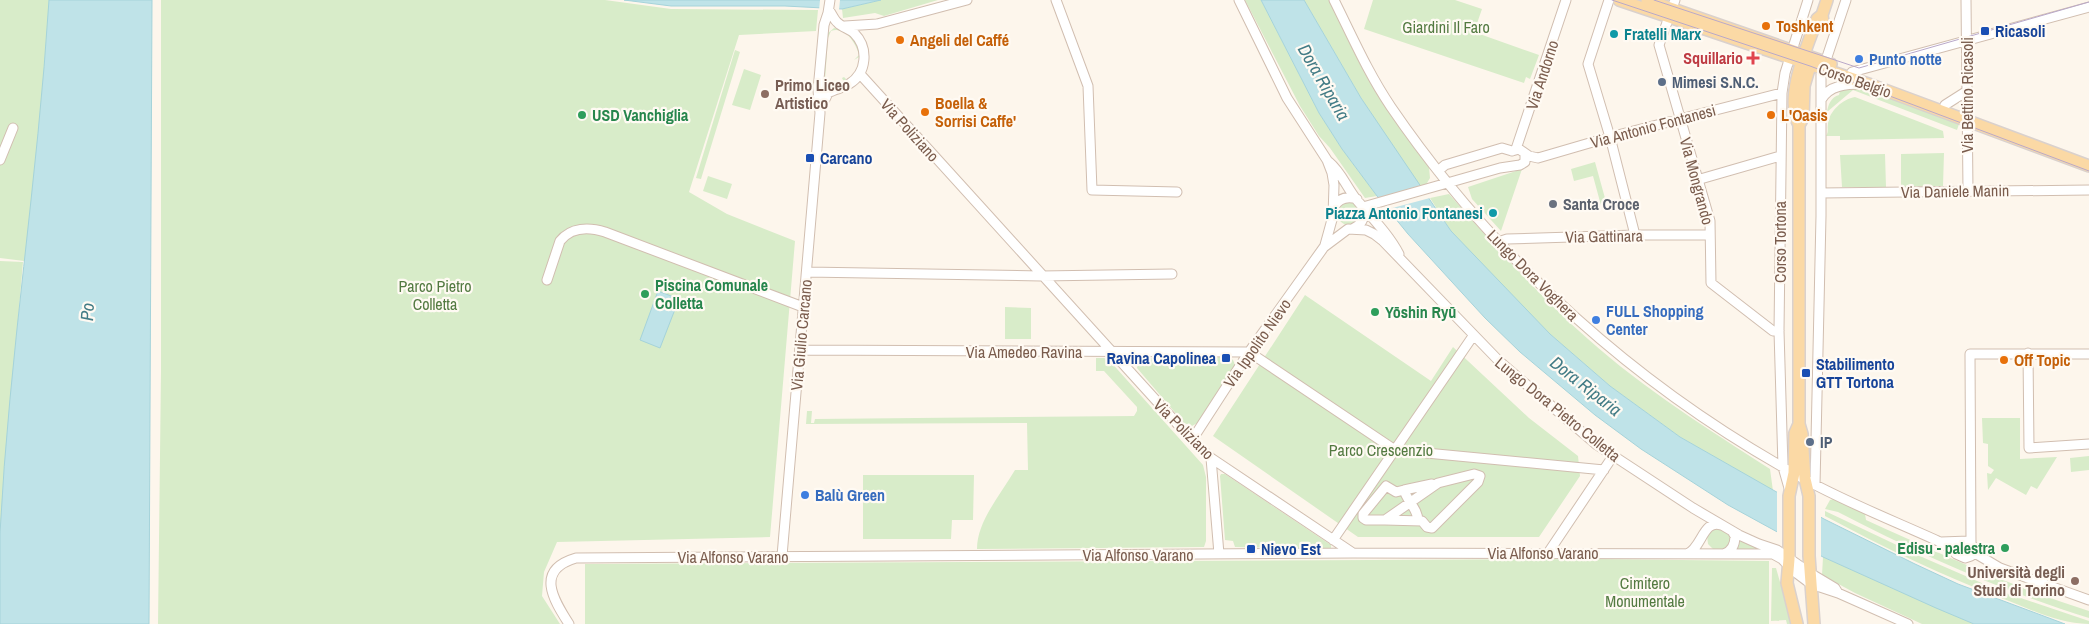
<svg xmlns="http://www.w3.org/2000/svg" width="2089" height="624" viewBox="0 0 2089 624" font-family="'Archivo Narrow',sans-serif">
<rect width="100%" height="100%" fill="#fdf6ec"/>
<path fill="#d8ecc9" d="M0,0H59L32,262L0,258Z
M161,0H605L671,9L818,10L816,31L739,35L689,192L727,214L795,241L770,537L557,542L544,572L542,596L560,624H158L161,371Z
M881,0H938L884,16L875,13L843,18L842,9Z
M1245,0H1261L1319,113L1342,149L1377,196L1365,198L1330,148L1319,136L1300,106Z
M1304,0H1331L1392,114L1429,167L1430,178L1424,188H1421L1361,98Z
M1373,0H1455L1482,9L1474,32L1539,55L1530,79L1526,77L1524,83L1364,29Z
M834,28C849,30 860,43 859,57L854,60L859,55C856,43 845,26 831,31L828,38L825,80L828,84L833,85L844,82L842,78L844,77L846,79V82L831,87L826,84L823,78L827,34Z
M735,50L740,52L701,179L696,178Z
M744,69L761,75L750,110L732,105Z
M1858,86L1959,124L1957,130L1853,90L1827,112C1828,105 1831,97 1839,95L1840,91Z
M1855,97L1943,131L1944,138L1840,140V136H1826C1829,131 1827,129 1828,124C1829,111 1843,99 1855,97Z
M1944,153L1943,186L1901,187V154Z
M1885,154L1886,187H1842L1840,155Z
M1595,162L1608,209H1602L1593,176L1574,181L1571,169Z
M1522,169L1502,228L1501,231L1472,199L1468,187Z
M708,176L732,184L727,199L703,191Z
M1449,194C1493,244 1538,295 1588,339C1644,389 1708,429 1770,469L1773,491L1680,437L1610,386L1550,334L1478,262L1451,231L1430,198Z
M1337 213a12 12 0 1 1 24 0a12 12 0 1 1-24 0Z
M0,261L23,262L0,534Z
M1305,295L1431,381L1453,347L1529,418L1578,456L1580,476L1539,537H1358L1213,436Z
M1005,307L1031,308V339H1005Z
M1229,357L1233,360L1236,367L1199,422L1192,426L1184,423L1137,368L1138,363L1145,358Z
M1096,358H1104L1109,360L1203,465L1206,477V541L1204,547L977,549C977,521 1001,494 1015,470H1028L1027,423L806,424L807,411H812L811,423H814L815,419L1134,416L1137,411V407L1104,371H1096Z
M1982,418H2020V459L2057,457L2037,489L2031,486L2026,495L1996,478L1988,490L1987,473L1991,474L1994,470L1988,466V444L1983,443Z
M2089,456V470L2071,472L2070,458Z
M1221,474H1225L1331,545V549L1235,547L1233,541L1225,540L1220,476Z
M863,475H974L973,520H952L951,539H863Z
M1833,499L1865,514L1866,520C1939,553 2012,587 2089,611V618C2002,591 1919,554 1838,512L1825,509L1830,500Z
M1825,511L1922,557L2000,591L2089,621V624C2061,624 2034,611 2009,601C1945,577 1885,548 1825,516Z
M1713,528L1724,529L1732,537L1730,546L1724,550L1713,549L1708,544L1707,536Z
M1740,538L1771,550L1735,551L1739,545Z
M1823,557L1974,624H1922L1855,593L1822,575Z
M1592,559L1769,561V624H585V564Z
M1772,568H1776L1792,624H1787L1786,620L1771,621Z"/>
<path fill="#bfe3e8" stroke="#a5d3da" d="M49,0H152L149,624H0C0,594 0,563 0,533C9,355 38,178 49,0Z
M624,0H881L842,9L785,6H671Z
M1261,0H1304L1361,98L1451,231L1550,334L1610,386L1680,437L1824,519L1915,564L1958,584L2065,624H1974L1936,608L1823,557L1728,505L1641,449L1595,415L1520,352L1485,318L1408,234L1377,196L1342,149L1319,113Z
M658,291L679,299L660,348L640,340Z"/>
<path fill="#fdf6ec" d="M820,0H840L839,10L819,11Z
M1424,188L1430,198L1385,210L1376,199Z
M1777,490L1821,514V558L1777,535Z"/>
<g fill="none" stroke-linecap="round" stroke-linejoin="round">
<defs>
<path id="minor" d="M1056,0L1088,86L1092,190L1177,192
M1239,0L1287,98L1327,160L1332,173L1334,185L1333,216L1325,245
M1334,0C1352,36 1368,73 1391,107C1497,262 1640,390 1806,480C1848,503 1894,521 1938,541L1955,552
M1609,0L1588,64L1610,137L1635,235
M1675,0L1659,45L1710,221L1711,283L1773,331H1779
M1966,0L1968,190
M845,26L877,24L967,0
M1852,72L2089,7
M860,74L1192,440L1211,458L1353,553
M1821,100C1829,85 1847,84 1862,84
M1945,105L1967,91
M821,108L828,93C835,89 843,88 849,84C867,73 869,48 854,33C849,29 842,27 838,23C834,20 832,14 829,10
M1516,149L1566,0
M1512,151L1519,149L1529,156L1538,158L1610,137L1782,93
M0,160L13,128
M1329,162C1341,172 1346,186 1356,199C1371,217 1388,233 1399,254
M1438,171L1445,165L1502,148L1512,151
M1697,180L1780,156
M1821,193L2089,190
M1334,207C1339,198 1347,196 1357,199
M1363,207L1500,168L1520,165L1525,162V154
M1354,228C1362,224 1365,217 1364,208
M1498,242L1507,239L1635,235H1710
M807,272L1041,276L1172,274
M547,280L560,241C571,227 589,227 605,232L803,307
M800,350L1249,352
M1249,352L1395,450L1604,470
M2028,353L2029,448L2089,444
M1192,440L1249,352L1324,247L1348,229L1366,230L1374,234L1383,241L1499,361L1597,445L1693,508L1739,535L1759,544L1777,550L1810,573L1835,588L1838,593
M1211,458L1219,554
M1474,474L1480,476L1478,482L1432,528L1427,527L1422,521L1385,520L1438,483Z
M1815,485L1821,216V75L1846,0
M1789,488L1783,467L1779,331L1782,93L1785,73L1808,0
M1385,520H1366L1363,518V514L1386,486L1396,492L1404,490
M1418,521C1418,509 1407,501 1404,490L1432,484
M1333,540L1473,336
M1941,542L1969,541L1974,548L1971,556L1965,558L1956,554L1955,548L1958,542
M1971,543L1970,354H2089
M1973,552L2000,568L2089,600
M1548,553L1613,456
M1687,554C1702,548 1703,519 1721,525
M1724,554C1732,551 1735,544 1735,536L1732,531
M782,556L820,113L818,90L824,25L828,13L830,0
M569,624C553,599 535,570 576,558L1353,553L1773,554L1782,559L1795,572L1811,584L1838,593L1908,624"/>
<path id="major" d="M1619,0L1874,86L2089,166
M1647,0L1831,64
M1823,22L1822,15L1827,0
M1799,125L1803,118L1804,86L1812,59
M1797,624L1787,583L1789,559V496L1794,473L1795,433L1799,424
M1814,624L1809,556V496L1805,479L1802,434L1799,424V125C1784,97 1807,47 1817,19L1822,15"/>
</defs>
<use href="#minor" stroke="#d1beb0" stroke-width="11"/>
<use href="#major" stroke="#dad1cd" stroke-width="14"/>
<use href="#minor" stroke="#fff" stroke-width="9"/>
<use href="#major" stroke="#fbd9a5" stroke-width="11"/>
<path stroke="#b9a8c9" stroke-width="1" d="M1612,0L1810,66L2089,171
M1654,0L1859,68L2089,2"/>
</g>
<g fill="#e8710a" stroke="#fffaf3" stroke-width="2">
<circle cx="1766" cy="26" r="5"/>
<circle cx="900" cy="40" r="5"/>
<circle cx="925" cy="112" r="5"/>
<circle cx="1771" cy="115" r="5"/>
<circle cx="2004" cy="360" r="5"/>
</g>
<g fill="#1a4fb4" stroke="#fffaf3" stroke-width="2">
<rect x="1980" y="26" width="10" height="10" rx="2.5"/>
<rect x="805" y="153" width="10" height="10" rx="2.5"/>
<rect x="1221" y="353" width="10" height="10" rx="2.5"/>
<rect x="1801" y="368" width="10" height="10" rx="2.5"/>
<rect x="1246" y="544" width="10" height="10" rx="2.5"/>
</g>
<g fill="#0f9aa8" stroke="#fffaf3" stroke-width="2">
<circle cx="1614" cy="34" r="5"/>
<circle cx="1493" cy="213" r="5"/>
</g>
<path fill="#e0444e" stroke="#fffaf3" stroke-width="2" d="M1750.5 50.5h5v5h5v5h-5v5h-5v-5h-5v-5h5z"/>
<g fill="#3f7fe0" stroke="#fffaf3" stroke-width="2">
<circle cx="1859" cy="59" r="5"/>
<circle cx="1596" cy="320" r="5"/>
<circle cx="805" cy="495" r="5"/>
</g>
<g fill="#5c6f8a" stroke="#fffaf3" stroke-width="2">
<circle cx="1662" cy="82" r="5"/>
<circle cx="1810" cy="442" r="5"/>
</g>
<g fill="#8d6e63" stroke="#fffaf3" stroke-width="2">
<circle cx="765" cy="94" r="5"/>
<circle cx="2075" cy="581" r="5"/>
</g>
<g fill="#2e9e5b" stroke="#fffaf3" stroke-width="2">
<circle cx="582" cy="115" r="5"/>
<circle cx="645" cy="294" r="5"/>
<circle cx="1375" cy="312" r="5"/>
<circle cx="2005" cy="548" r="5"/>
</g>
<circle fill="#6b7280" stroke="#fffaf3" stroke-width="2" cx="1553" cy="204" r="5"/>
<g text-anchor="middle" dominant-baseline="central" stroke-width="4.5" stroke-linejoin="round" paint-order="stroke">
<g font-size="16" font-weight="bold" fill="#c56008" stroke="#fffaf3" text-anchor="start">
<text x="1776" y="26">Toshkent</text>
<text x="910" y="40">Angeli del Caffé</text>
<text x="935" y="103">Boella &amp;<tspan x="935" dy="18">Sorrisi Caffe'</tspan></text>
<text x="1781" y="115">L'Oasis</text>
<text x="2014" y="360">Off Topic</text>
</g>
<g font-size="16" fill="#537a41" stroke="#fffaf3">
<text x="1446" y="27">Giardini Il Faro</text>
<text x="435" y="286">Parco Pietro<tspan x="435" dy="18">Colletta</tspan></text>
<text x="1381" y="450">Parco Crescenzio</text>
<text x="1645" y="583">Cimitero<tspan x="1645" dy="18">Monumentale</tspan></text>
</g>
<g font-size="16" font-weight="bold" fill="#164399" stroke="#fffaf3" text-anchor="start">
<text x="1995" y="31">Ricasoli</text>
<text x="820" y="158">Carcano</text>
<text x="1216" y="358" text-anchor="end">Ravina Capolinea</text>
<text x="1816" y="364">Stabilimento<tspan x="1816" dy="18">GTT Tortona</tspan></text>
<text x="1261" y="549">Nievo Est</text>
</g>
<g font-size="16" font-weight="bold" fill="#0d838f" stroke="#fffaf3" text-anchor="start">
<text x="1624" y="34">Fratelli Marx</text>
<text x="1483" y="213" text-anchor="end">Piazza Antonio Fontanesi</text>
</g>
<g font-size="16" font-weight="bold" fill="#be3a42" stroke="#fffaf3" text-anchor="end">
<text x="1743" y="58">Squillario</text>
</g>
<g font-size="16" font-weight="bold" fill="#366cbe" stroke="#fffaf3" text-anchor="start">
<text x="1869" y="59">Punto notte</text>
<text x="1606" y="311">FULL Shopping<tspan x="1606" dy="18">Center</tspan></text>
<text x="815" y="495">Balù Green</text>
</g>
<g font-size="16" fill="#7a5c4d" stroke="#fffaf3">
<text transform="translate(1542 75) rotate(-72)">Via Andorno</text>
<text transform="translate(1855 80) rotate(19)">Corso Belgio</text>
<text transform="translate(1967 95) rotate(-90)">Via Bettino Ricasoli</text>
<text transform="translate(1653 126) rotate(-15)">Via Antonio Fontanesi</text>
<text transform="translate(910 130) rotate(48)">Via Poliziano</text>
<text transform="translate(1697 181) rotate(75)">Via Mongrando</text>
<text transform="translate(1955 191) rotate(-1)">Via Daniele Manin</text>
<text transform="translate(1604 236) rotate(-1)">Via Gattinara</text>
<text transform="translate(1780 242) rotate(-90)">Corso Tortona</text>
<text transform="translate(1533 275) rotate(45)">Lungo Dora Voghera</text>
<text transform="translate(801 335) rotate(-85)">Via Giulio Carcano</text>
<text transform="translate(1257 343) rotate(-55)">Via Ippolito Nievo</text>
<text x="1024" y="352">Via Amedeo Ravina</text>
<text transform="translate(1558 409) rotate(39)">Lungo Dora Pietro Colletta</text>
<text transform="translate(1184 429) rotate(45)">Via Poliziano</text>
<text x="1543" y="553">Via Alfonso Varano</text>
<text x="1138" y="555">Via Alfonso Varano</text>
<text x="733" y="557">Via Alfonso Varano</text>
</g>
<g font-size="16" font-weight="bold" fill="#4e5e75" stroke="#fffaf3" text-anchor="start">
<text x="1672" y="82">Mimesi S.N.C.</text>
<text x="1820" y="442">IP</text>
</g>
<g font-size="16" font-weight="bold" fill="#785e54" stroke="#fffaf3" text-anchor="start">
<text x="775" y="85">Primo Liceo<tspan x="775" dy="18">Artistico</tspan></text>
<text x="2065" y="572" text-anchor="end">Università degli<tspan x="2065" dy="18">Studi di Torino</tspan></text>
</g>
<g font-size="16" font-weight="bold" fill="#27864d" stroke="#fffaf3" text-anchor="start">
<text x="592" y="115">USD Vanchiglia</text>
<text x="655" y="285">Piscina Comunale<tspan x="655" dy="18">Colletta</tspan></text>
<text x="1385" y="312">Yōshin Ryū</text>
<text x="1995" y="548" text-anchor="end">Edisu - palestra</text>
</g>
<g font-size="16" font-weight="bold" fill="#5b616d" stroke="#fffaf3" text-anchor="start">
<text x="1563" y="204">Santa Croce</text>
</g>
<g font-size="18" font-style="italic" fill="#437c86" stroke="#fffaf3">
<text transform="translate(1324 82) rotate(60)">Dora Riparia</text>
<text transform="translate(87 312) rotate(-87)">Po</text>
<text transform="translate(1586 386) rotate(38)">Dora Riparia</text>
</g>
</g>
</svg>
